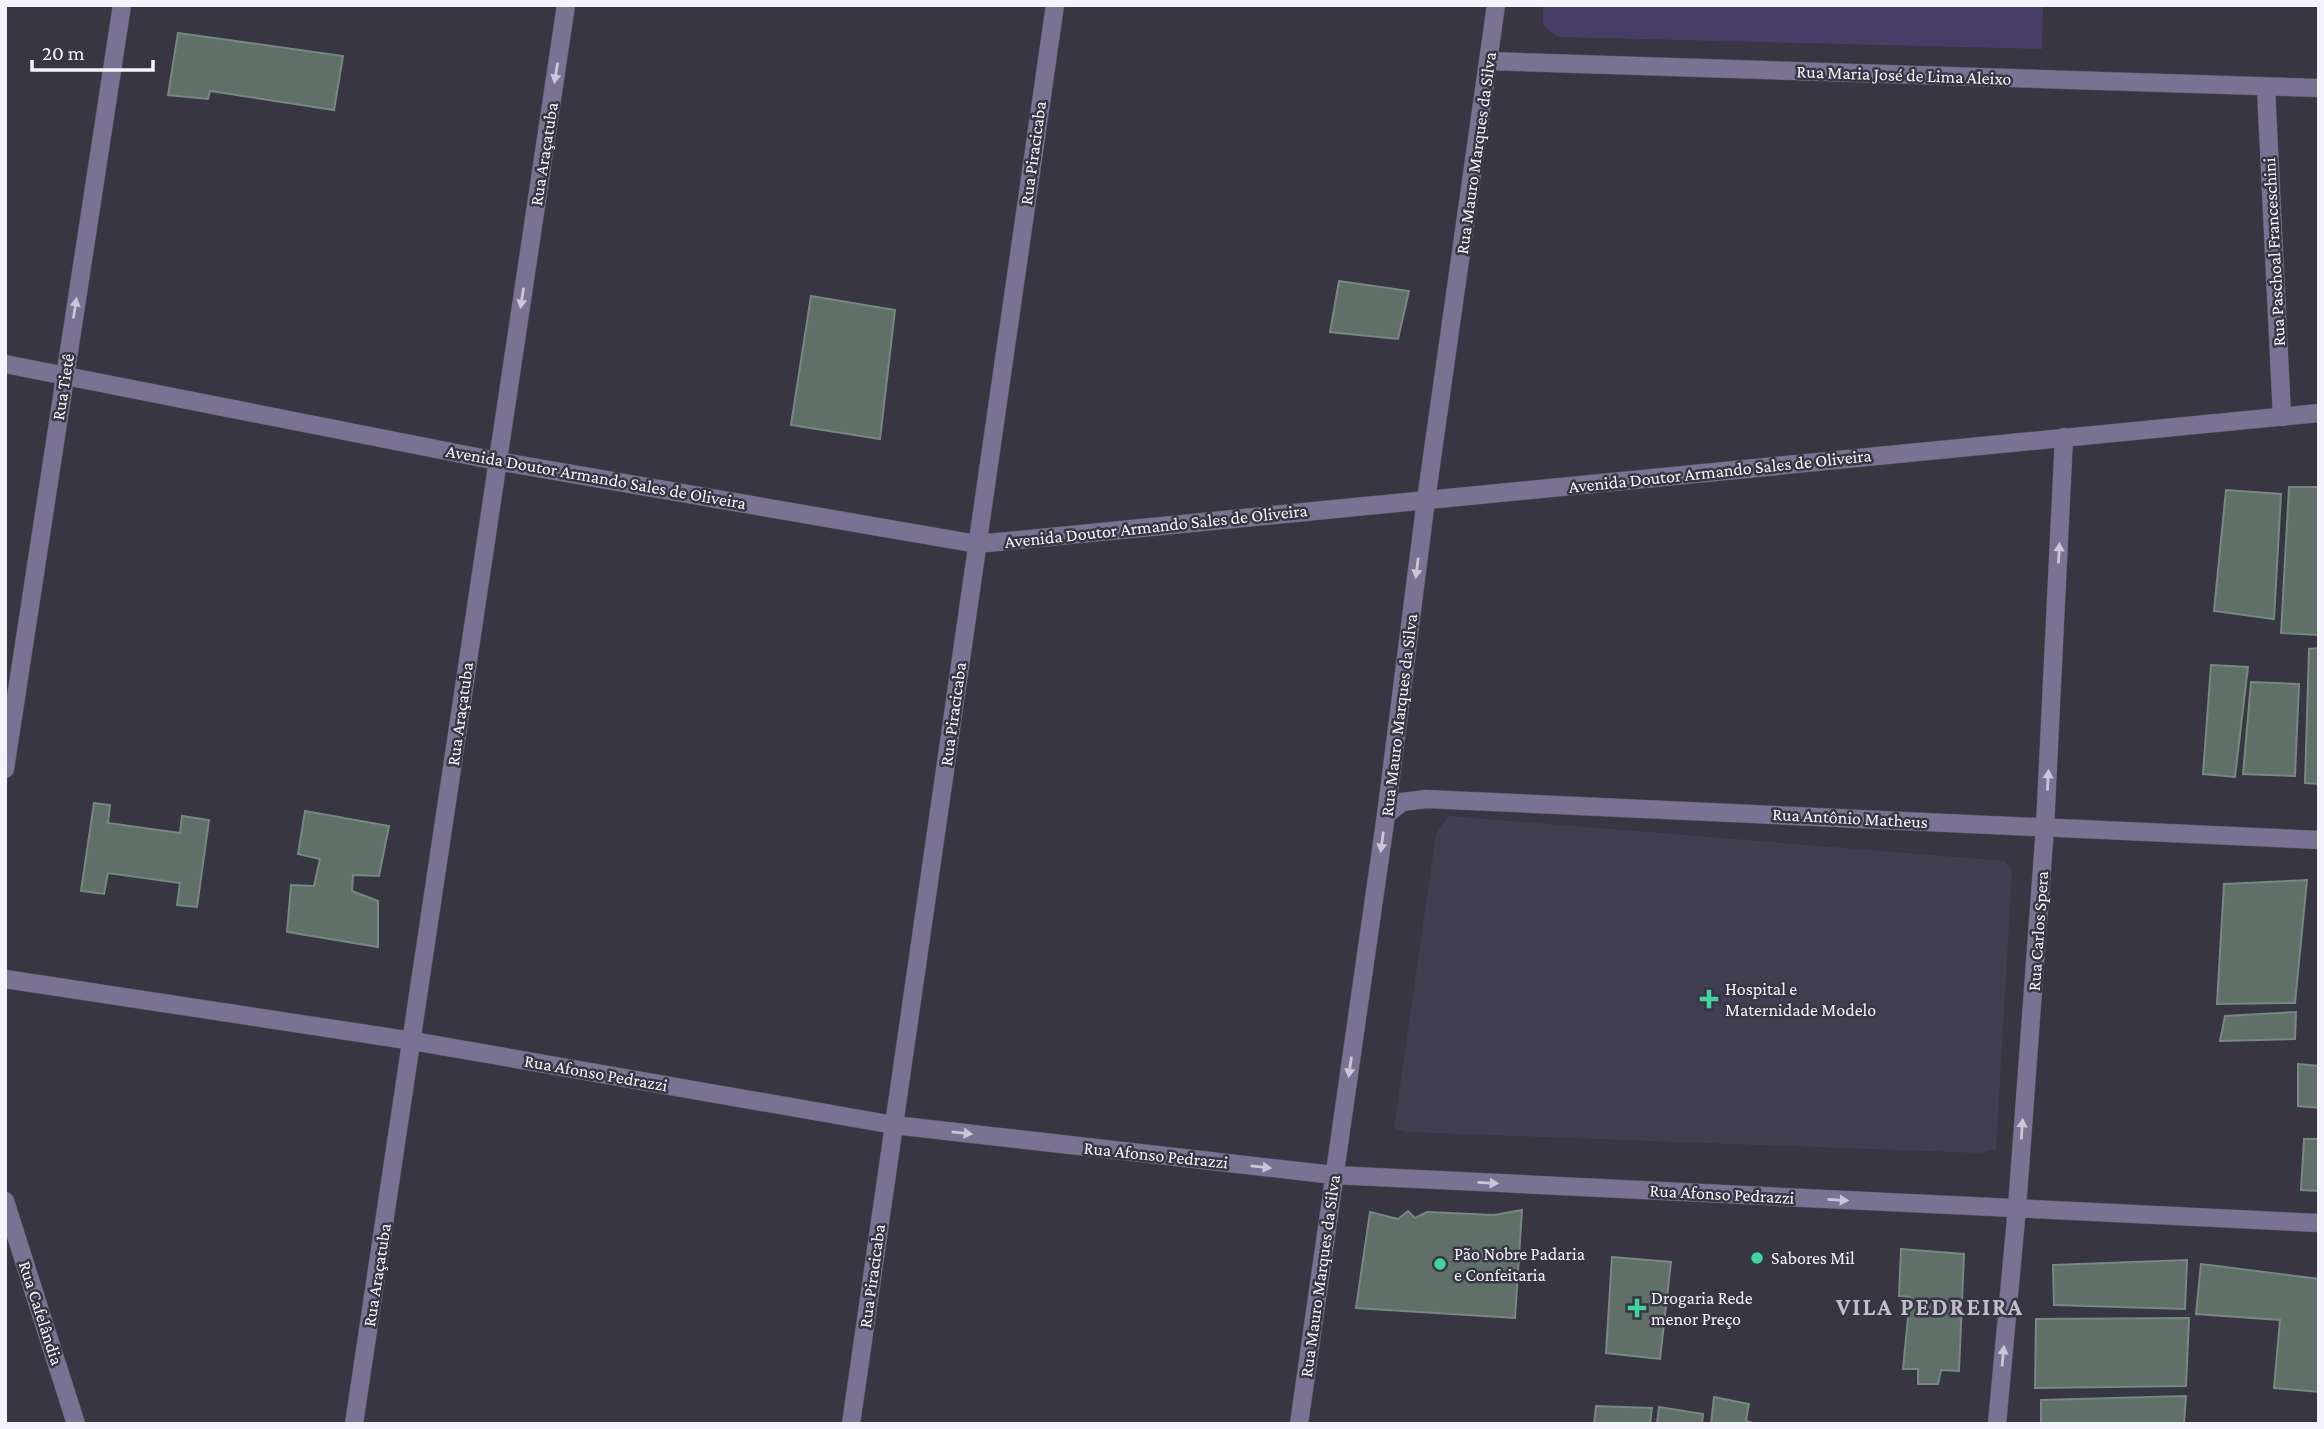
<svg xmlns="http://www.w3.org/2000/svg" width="2324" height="1429" viewBox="0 0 2324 1429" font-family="'Crimson Pro',serif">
<rect width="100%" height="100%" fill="#383642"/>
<path fill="#423e51" d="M1449,816L2005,861L2012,870L1996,1149L1979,1153L1407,1132L1394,1128L1436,834Z"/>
<path fill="#473d67" d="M1543,5H2043L2042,49L1558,37L1543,25Z"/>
<path fill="#607068" stroke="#778880" stroke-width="2" d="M178,33L343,56L334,110L210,91L208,99L168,95Z
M1339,281L1409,291L1398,339L1330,332Z
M811,296L895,310L880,439L791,425Z
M2289,487H2319V635L2281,633Z
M2226,490L2281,494L2274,619L2214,611Z
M2319,648V784L2305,783L2309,649Z
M2211,665L2248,667L2235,777L2203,774Z
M2251,682L2299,684L2295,776L2243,774Z
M94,803L110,805L108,823L180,833L182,816L209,820L197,907L177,905L180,883L108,873L104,894L81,891Z
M305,811L389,826L379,876L353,875L352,891L378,901V947L287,932L291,885L314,886L320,859L298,854Z
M2307,880L2295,1003L2217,1004L2224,884Z
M2296,1012L2295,1039L2220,1041L2225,1016Z
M2298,1064L2319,1066V1108L2298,1106Z
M2304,1139H2319V1191L2301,1190Z
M1522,1210L1515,1318L1356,1308L1370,1212L1398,1219L1408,1211L1415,1218L1427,1212L1494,1215Z
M1901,1249L1964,1254L1959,1371L1941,1370L1938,1384H1918V1369H1903L1910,1297L1899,1296Z
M1612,1257L1671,1262L1660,1359L1606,1353Z
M2187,1260L2185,1309L2054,1305L2053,1265Z
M2201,1264L2319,1279V1392L2274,1388L2280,1320L2196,1314Z
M2189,1318L2186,1386L2035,1388L2036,1319Z
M2186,1396L2184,1424H2041V1400Z
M1714,1397L1749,1404L1746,1421L1757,1424H1711Z
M1596,1406L1652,1408L1650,1424H1594Z
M1659,1407L1703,1414L1702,1424H1657Z"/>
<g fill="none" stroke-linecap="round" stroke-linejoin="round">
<defs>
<path id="minor" d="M1489,61L2319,88
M2266,88L2282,417
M5,364L497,461L977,544L2319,413
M5,769L122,5
M1386,815L1402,802L1426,799L2319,840
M5,979L413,1041L894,1125L1334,1175L2319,1223
M5,1201L76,1424
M354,1424L566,5
M851,1424L1055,5
M1299,1424L1386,815L1426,500L1496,5
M1997,1424L2017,1208L2045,827L2064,437"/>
</defs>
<use href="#minor" stroke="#565460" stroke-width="19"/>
<use href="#minor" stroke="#797293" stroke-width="18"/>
</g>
<defs><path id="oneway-solid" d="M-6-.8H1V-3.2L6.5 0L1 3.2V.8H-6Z" transform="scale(1.75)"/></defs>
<g fill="#cac6d7">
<use href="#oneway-solid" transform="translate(556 73) rotate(99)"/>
<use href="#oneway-solid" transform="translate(522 298) rotate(99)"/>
<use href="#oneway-solid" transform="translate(75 308) rotate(-81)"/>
<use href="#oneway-solid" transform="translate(2059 553) rotate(-87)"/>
<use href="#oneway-solid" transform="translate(1417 568) rotate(97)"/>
<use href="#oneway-solid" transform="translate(2048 780) rotate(-87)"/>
<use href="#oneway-solid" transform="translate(1382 842) rotate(98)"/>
<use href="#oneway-solid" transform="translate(1350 1067) rotate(98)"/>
<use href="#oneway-solid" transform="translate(2022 1129) rotate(-86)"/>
<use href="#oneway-solid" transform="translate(962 1133) rotate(6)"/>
<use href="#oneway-solid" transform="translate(1261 1167) rotate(6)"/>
<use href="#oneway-solid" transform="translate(1488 1183) rotate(3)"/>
<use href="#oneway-solid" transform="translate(1838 1200) rotate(3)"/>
<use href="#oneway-solid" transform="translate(2003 1356) rotate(-85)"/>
</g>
<g fill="#41d4a1" stroke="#383642" stroke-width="2.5">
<path d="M1705.5 988.5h7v7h7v7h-7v7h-7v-7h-7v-7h7z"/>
<circle cx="1757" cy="1258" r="7"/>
<circle cx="1440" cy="1264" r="7"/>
<path d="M1633.5 1297.5h7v7h7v7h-7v7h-7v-7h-7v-7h7z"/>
</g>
<g text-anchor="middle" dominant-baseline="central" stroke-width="5" stroke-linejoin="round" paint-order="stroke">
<g font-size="18" fill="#f5f3fc" stroke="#383642">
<text transform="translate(1904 75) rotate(2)">Rua Maria José de Lima Aleixo</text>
<text transform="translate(1033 153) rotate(-82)">Rua Piracicaba</text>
<text transform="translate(1476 153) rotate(-82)">Rua Mauro Marques da Silva</text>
<text transform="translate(544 154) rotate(-81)">Rua Araçatuba</text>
<text transform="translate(2274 252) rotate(-93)">Rua Paschoal Franceschini</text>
<text transform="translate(63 387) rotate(-81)">Rua Tietê</text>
<text transform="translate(1720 471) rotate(-6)">Avenida Doutor Armando Sales de Oliveira</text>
<text transform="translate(596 477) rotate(10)">Avenida Doutor Armando Sales de Oliveira</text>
<text transform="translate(1156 526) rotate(-6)">Avenida Doutor Armando Sales de Oliveira</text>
<text transform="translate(460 714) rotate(-82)">Rua Araçatuba</text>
<text transform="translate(953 714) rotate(-82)">Rua Piracicaba</text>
<text transform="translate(1399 715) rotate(-83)">Rua Mauro Marques da Silva</text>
<text transform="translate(1850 818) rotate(3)">Rua Antônio Matheus</text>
<text transform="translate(2038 931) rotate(-86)">Rua Carlos Spera</text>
<text transform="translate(596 1073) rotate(10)">Rua Afonso Pedrazzi</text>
<text transform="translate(1156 1155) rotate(6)">Rua Afonso Pedrazzi</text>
<text transform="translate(1722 1194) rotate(3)">Rua Afonso Pedrazzi</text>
<text transform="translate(377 1275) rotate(-81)">Rua Araçatuba</text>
<text transform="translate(872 1276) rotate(-82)">Rua Piracicaba</text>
<text transform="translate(1320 1276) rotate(-82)">Rua Mauro Marques da Silva</text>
<text transform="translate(41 1313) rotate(72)">Rua Cafelândia</text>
</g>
<g font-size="18" fill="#f5f3fc" stroke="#383642" text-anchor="start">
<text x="1725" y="989">Hospital e<tspan x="1725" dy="21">Maternidade Modelo</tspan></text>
<text x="1454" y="1254">Pão Nobre Padaria<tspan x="1454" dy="21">e Confeitaria</tspan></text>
<text x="1771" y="1258">Sabores Mil</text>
<text x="1651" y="1298">Drogaria Rede<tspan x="1651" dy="21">menor Preço</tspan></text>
</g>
<g font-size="24" font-weight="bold" letter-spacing="2" fill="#c0bdcd" stroke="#383642">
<text x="1930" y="1306">VILA PEDREIRA</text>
</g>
</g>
<rect width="2324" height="1429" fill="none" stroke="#f5f3fc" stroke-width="14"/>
<path d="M32 60v10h121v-10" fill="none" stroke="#f5f3fc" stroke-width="3.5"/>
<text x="42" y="60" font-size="21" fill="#f5f3fc" stroke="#383642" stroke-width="5" paint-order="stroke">20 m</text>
</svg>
